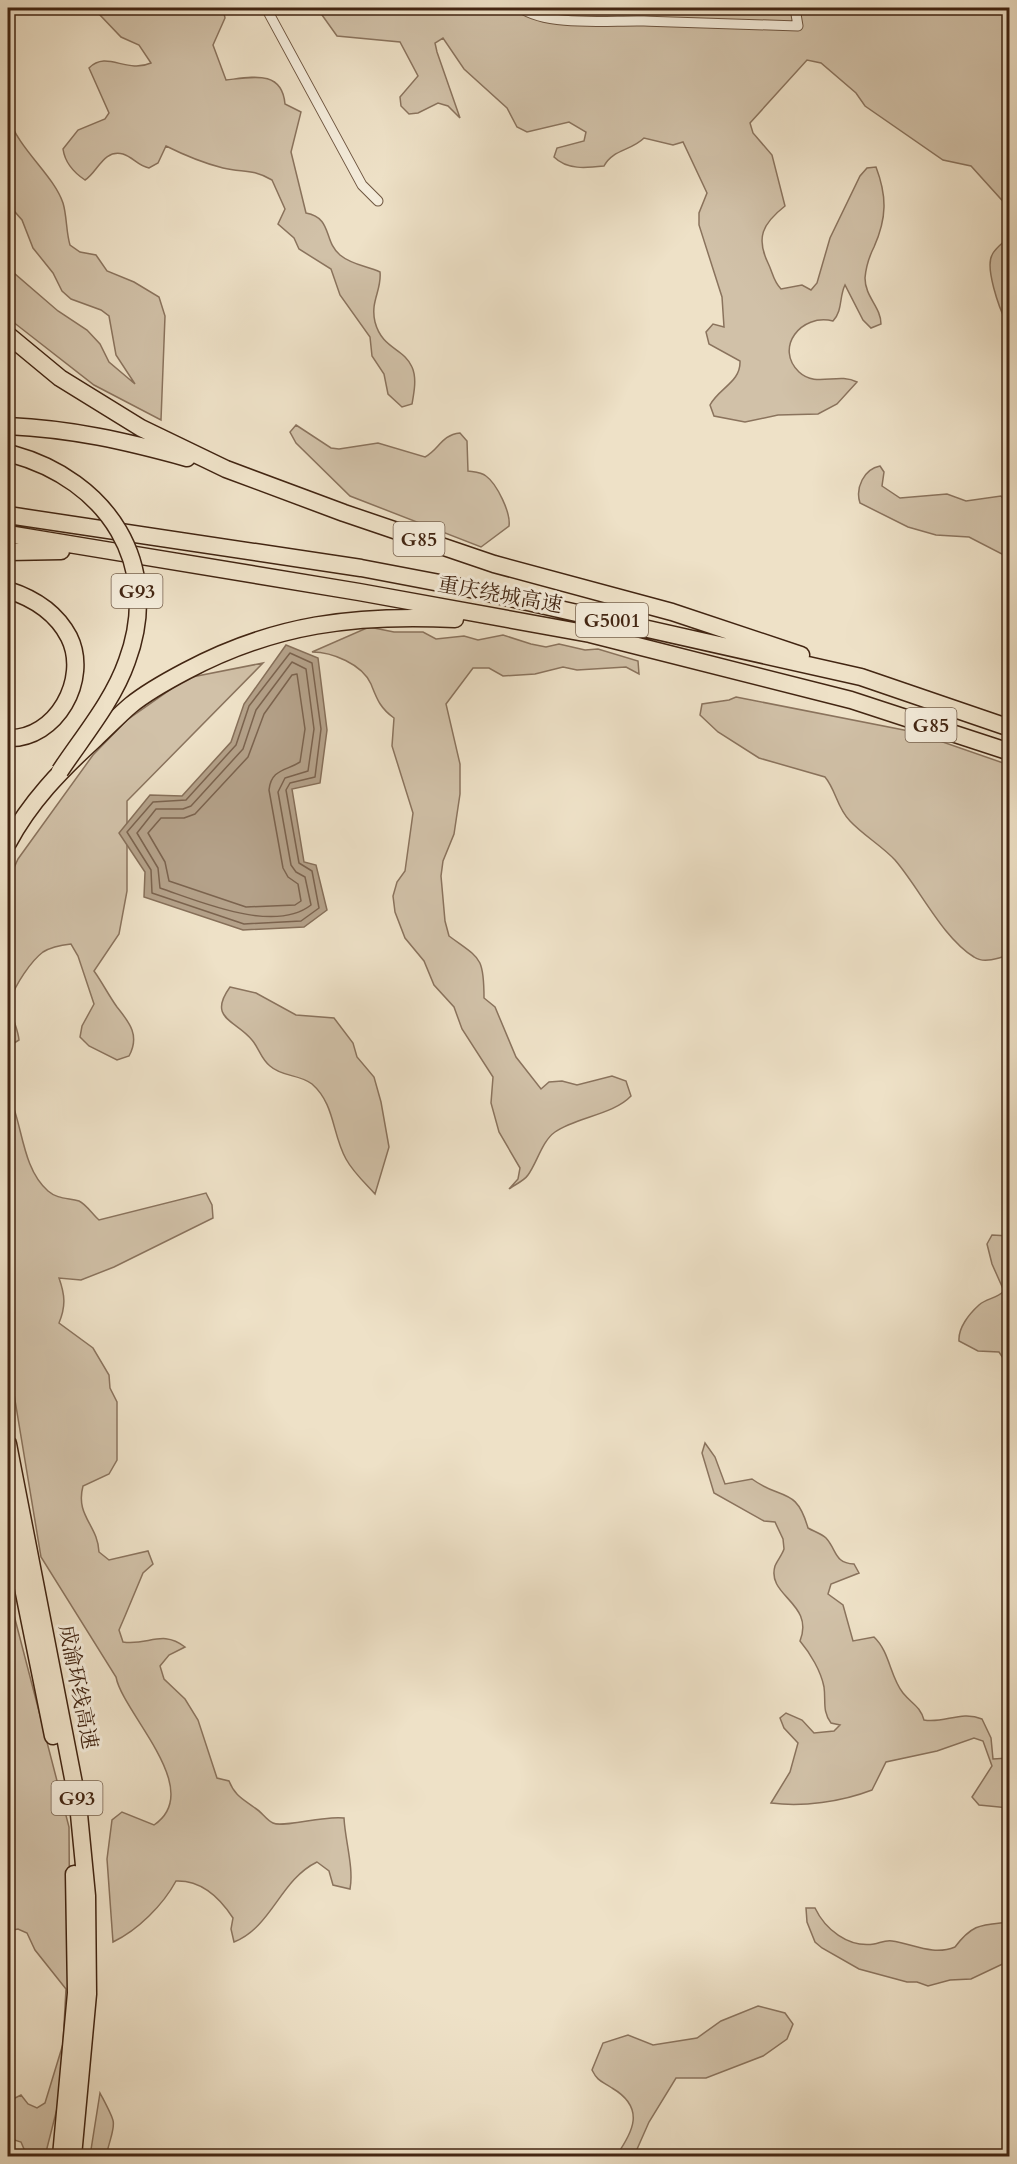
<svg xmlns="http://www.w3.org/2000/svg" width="1017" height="2164" viewBox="0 0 1017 2164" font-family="Cardo,'Noto Serif SC',serif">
<rect width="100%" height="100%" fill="#eee1c7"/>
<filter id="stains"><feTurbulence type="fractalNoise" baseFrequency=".00333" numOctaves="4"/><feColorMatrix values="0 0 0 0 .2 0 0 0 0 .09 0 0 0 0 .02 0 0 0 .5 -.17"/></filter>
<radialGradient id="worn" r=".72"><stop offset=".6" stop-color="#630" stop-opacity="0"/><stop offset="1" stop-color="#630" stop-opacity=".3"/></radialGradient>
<path fill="#d1c1a8" stroke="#8a735d" stroke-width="1.5" d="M103,8H223L225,18L213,45L226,80C253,77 282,70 285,104L301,112L291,152L306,213C333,218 323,241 340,255C352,265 367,266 380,272C382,290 370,301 375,322C382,349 404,348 412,367C417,378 414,393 412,404L402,407L388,394L384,374L372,356L370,337L340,295L331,269L299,249L294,238L278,224L285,209L272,180C251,168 243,173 223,168C203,163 184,155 166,146L158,163L149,168C138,166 133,157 123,154C103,149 98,172 85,180C73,172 65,163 63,149L78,130L105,119L109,113L89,68C107,50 126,74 151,63L139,45L121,37L100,15Z
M317,8H1009V208L971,166L943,160L865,106L856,93L821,63L807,60L750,123L753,133L772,155L785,206C762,224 756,238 768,263C773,273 773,281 781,289L802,285L811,290L817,283L830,238L860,176L867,168L876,167C887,196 887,218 874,247C869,257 866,266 865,278C865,297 881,307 881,324L871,328L863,320L845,285C839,297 843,310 833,321C801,313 774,348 799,372C816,388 838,372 857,382L837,404L818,414L778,415L745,422L714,416L710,405C719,388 741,382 740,361L709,344L706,332L713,324L724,327L722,297L699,225V213L707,193L683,142L673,145L644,138C631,151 613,149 604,166C586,168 567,170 554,157L557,148L584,141L586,132L569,122L527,132L517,127L507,108L464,69L443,38L435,43L437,52L460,118L448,106L438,103L418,113L409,114L401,106L400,97L418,76L400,42L337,36Z
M8,116C18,149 53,174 63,203C67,216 66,232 70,245L80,252L96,255L107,271L134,282L159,297L165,316L161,420L94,385L8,318V268L58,311L87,330L100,344L109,362L135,384L116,355L109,316L101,310L71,299L62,291L53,273L33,248L22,220L8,204Z
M1009,237L1010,320L1006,321C999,308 985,268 992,255C995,248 1004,242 1009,237Z
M296,425L331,448L339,449L378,443L425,457C439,450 441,435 460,433L467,441L468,471C474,472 481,472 486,476C497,484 511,513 509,526L481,547L350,496L296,443L290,432Z
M880,466L884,472L882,486L900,498L947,494L966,501L1001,496L1009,505V566L1004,555L969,537L936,535L908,527L860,503C855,488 864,469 880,466Z
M369,627L394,632H423L436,639L464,636L478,640L503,635L531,644L546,647L559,644L585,650L598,649L638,661L639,674L626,667L577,670L563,667L535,674L503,676L489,668H473L446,704L460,764V794L454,834L443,861L441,876L445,921L449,936C480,959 484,956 484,998L495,1007L516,1057L541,1089L549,1082L562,1081L577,1085L612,1076L626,1081L631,1096C613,1115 576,1117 555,1132C542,1141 537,1163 528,1175C524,1181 514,1185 509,1189L518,1179L520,1168L499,1132L491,1103L493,1077L462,1029L454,1007L434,985L424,961L405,938L395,912L393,896L397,882L405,871L413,813L392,746L394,718C380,708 377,699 371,684C362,664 332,652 312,652Z
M263,663L127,801V891L119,934L94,971C102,982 109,996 117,1007C130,1023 140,1036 129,1056L117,1060L89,1046L80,1037L82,1026L94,1004L78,956L71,944C62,945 51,947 43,952C31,961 15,985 11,999C8,1012 18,1027 19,1040L8,1047V881L18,859L93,755L127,720L187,678Z
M736,697L914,732L1009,765V955C998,958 984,964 974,957C942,937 920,889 895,860C882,846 863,835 850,821C837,808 836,790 825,777L759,758L718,732L700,715L702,704L729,700Z
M230,987L256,993L296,1015L334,1018L353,1043L357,1057L374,1077L381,1102L389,1147L375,1194C365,1183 353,1172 346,1159C332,1134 335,1104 312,1084C299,1074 282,1077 270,1066C261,1059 259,1048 252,1040C236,1020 207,1019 230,987Z
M8,1093C23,1123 21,1167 48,1191C57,1199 68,1198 79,1201C86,1204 93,1215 99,1220L206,1193L212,1205L213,1218L114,1267L81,1280L59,1278C65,1295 66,1306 59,1323L93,1348L109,1375L110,1388L117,1402V1460L109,1474L83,1486C75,1516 98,1525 99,1552L109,1560L148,1551L153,1564L143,1573L125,1616L119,1630L123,1642C148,1646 162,1629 185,1647L169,1655L160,1666L164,1679L185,1699L198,1720L217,1778L229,1781C235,1796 243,1799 255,1808C262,1812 266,1820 273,1823C283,1828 324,1815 344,1818C345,1840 354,1868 350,1889L333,1885L329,1871L317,1862C280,1880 272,1927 234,1942L231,1929L233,1918C220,1898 201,1880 176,1881C163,1905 138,1930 113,1942L107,1859L112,1820L122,1812L154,1825C206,1790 123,1714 116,1677L41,1557L8,1358Z
M992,1235L1009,1236V1367L999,1352L978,1351L959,1341C958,1328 969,1314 979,1305C987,1298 996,1299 1004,1291L992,1264L987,1244Z
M705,1443L715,1457L725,1484L752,1479C782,1501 796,1486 808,1528C813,1531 822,1534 826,1538C837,1550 834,1563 854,1564L859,1573L831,1584L828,1594L843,1605L853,1641L874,1637C890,1652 890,1677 903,1693C912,1704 920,1706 924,1720C944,1724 961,1710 982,1719L991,1738L993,1759L1009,1758V1808L979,1805L972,1797L992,1766L983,1741L974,1738L937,1751L886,1762L872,1790C841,1802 803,1807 771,1803L790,1772L798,1743L784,1728L780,1718L786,1713L802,1720L814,1733L834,1731L840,1725L831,1723C822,1711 826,1701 824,1687C821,1671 810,1653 800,1641C815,1603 766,1596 775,1566C777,1561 782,1555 784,1549L783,1539L775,1522L764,1521L714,1493L702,1453Z
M8,1592L69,1827L70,1980L61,2093L45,2156H27L21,2142L8,2138V2118L11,2116L13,2099L21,2095L28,2104L37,2108L45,2103L63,2044L66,1989L35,1950L27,1933L18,1929L8,1931Z
M806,1908H815C825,1929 848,1948 874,1944C880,1943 885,1940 892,1941C913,1944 933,1956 955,1947C973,1923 982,1925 1009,1922V1961L971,1979L950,1980L928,1986L917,1982H907L859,1969L822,1948L815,1942L807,1922Z
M758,2006L785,2013L793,2024L787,2039L763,2056L706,2078H676L649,2122L634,2156H616C633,2132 646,2108 612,2088C602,2081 598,2082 592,2070L603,2043L628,2035L653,2045L697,2038L721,2021Z
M100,2093C119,2129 115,2119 106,2156H90Z"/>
<path fill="#b4a189" stroke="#866f59" stroke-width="1.5" d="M286,645L318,658L327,730L320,783L292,789L304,862L316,865L327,910L304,927L243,930L144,897L145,872L119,833L150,795L182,796L231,742L244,704Z"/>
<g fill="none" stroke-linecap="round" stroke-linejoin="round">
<path stroke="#7b634e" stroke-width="1.5" d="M290,653L312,663L321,729L315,777L290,783L286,790L299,863L312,871L319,908L301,921L244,924L152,893L151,870L127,832L153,802L186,800L236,745L249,706Z
M292,662L306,669L314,729L308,771L285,778L278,792L291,865L296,872L305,877L311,905C274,934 199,901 160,888L158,868L137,833L156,809H183L191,806L243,749L256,710Z
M297,674L305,729L300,762C286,771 271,769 269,790L283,868L288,877L298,884L301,901L295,905L246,907L169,881L165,862L148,833L161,818H184L195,814L248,757L264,714L292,675Z"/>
<defs>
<path id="minor" d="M266,8L362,185L378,201
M521,8C548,27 611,20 644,21C695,23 746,24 798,26L795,8"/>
<path id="motorway" d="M8,335L60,378L141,428L226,469L344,513L494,564L672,612L801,655
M8,426C73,429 125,441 187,458
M8,515L361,568L466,588L861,677L1010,728
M8,534L359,592L590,634L851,700L1010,752
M8,552L61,551
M8,590C33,598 56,612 69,637C90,679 56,740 8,738
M8,843C30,802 60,771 95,739C107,728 119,715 131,705C147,692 167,681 186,671C274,624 356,614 455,619
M8,1444L78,1804L87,1896L88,1994L73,2156
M8,1514L53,1736
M61,2156L76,1993L74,1874"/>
</defs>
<use href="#minor" stroke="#6d543f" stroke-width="11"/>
<use href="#motorway" stroke="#422512" stroke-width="19"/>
<use href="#minor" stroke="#f4ecdb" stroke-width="9"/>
<use href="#motorway" stroke="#eee1c7" stroke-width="16"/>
<defs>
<path id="motorway-bridge" d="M12,454C107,480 163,564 127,661C113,701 84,735 60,771"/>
</defs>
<use href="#motorway-bridge" stroke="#422512" stroke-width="19" stroke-linecap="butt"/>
<use href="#motorway-bridge" stroke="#eee1c7" stroke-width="16"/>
</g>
<g text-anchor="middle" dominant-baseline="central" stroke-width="6" stroke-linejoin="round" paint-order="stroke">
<g fill="#f4ecdb" stroke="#77614e" stroke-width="1.5">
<rect x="393.5" y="522" width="51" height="34" rx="4.5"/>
<rect x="111.5" y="574" width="51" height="34" rx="4.5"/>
<rect x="576" y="603" width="72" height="34" rx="4.5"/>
<rect x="905.5" y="708" width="51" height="34" rx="4.5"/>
<rect x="51.5" y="1781" width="51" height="34" rx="4.5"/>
</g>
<g font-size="20" font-weight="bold" fill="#422512">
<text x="419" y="539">G85</text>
<text x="137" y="591">G93</text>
<text x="612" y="620">G5001</text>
<text x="931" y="725">G85</text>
<text x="77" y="1798">G93</text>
</g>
<g font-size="21" fill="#422512" stroke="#f4ecdb">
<text transform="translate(500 595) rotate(10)">重庆绕城高速</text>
<text transform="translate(78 1687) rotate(79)">成渝环线高速</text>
</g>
</g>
<rect width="1017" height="2164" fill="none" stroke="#eee1c7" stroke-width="30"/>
<rect x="9" y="9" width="999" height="2146" fill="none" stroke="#422512" stroke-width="3"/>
<rect x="15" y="15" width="987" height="2134" fill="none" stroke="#422512" stroke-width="1.5"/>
<rect width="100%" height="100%" filter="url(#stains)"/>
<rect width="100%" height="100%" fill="url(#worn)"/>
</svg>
